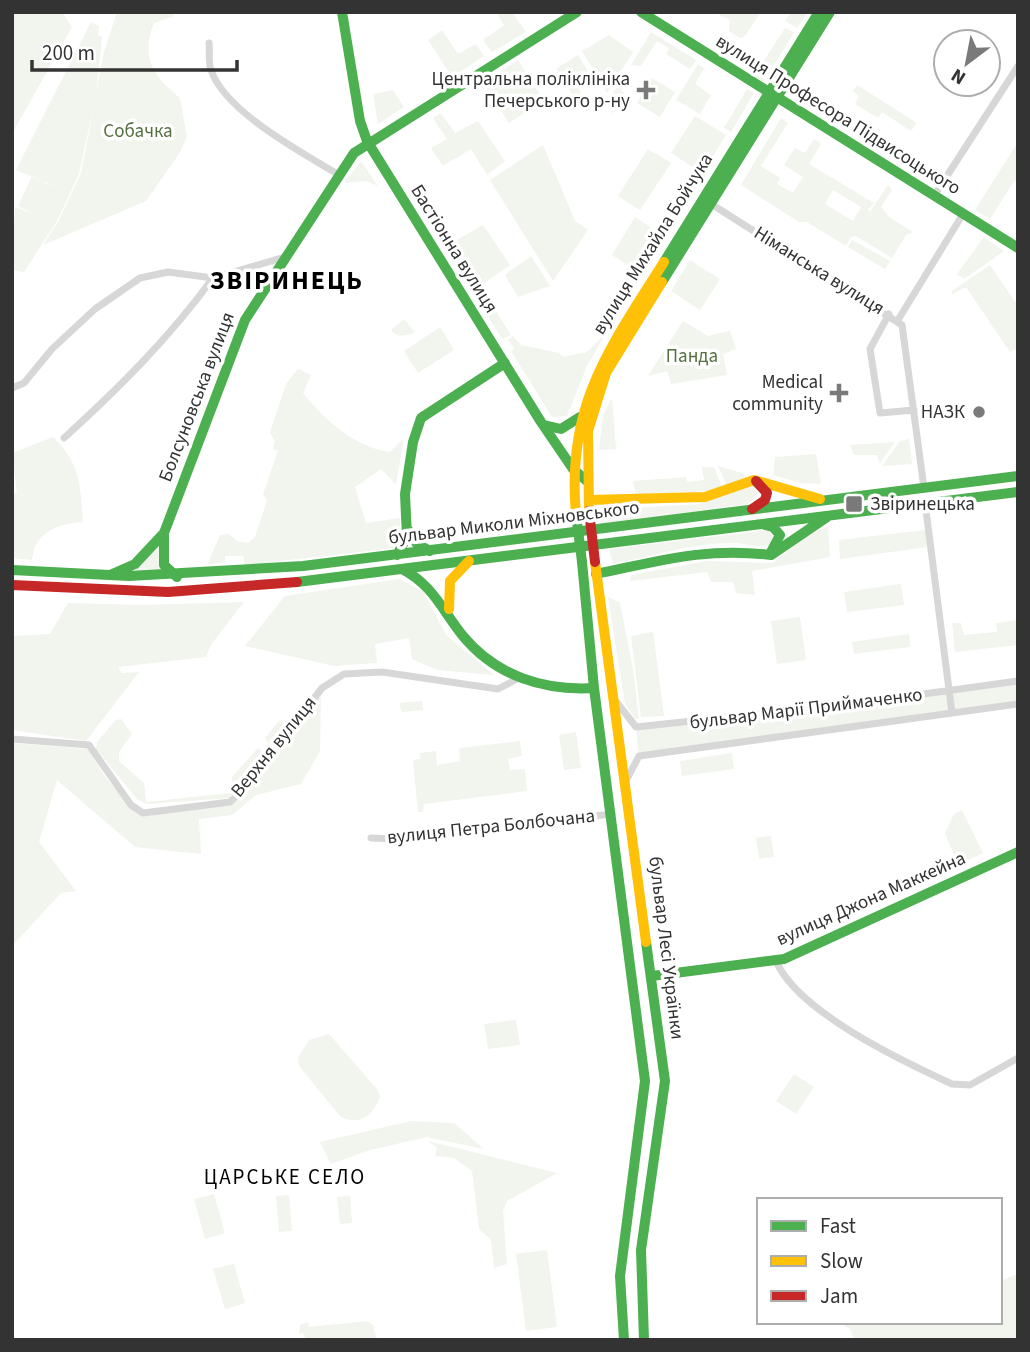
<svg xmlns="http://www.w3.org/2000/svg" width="1030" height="1352" viewBox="0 0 1030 1352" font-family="'Source Sans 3',sans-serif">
<rect width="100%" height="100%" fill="#fff"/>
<path fill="#f1f5ed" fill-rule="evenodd" d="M12,12H62L72,27L12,134Z
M117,12H171L174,16L154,23C140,57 153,76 180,98L187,137L179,154L146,201L43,245L59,220L81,173L104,52Z
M496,12H512L526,32L492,52L483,40L504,25Z
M714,12H761L744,37L740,38L729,31L730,20Z
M791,12H808L797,28L785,21Z
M91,22L99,26L98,35L102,37L96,95L79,174L57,221L24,272L12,270L15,207L31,213L18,206L32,176L45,182L36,201L45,183L57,187L16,170Z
M785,28L794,33L763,82L754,76Z
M442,30L458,54L476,44L484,56L452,77L428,40Z
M651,32L696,60L690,69L666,54L669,48L657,41L641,66L631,65Z
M609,35L633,52L607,93L582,51Z
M714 44a8 8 0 1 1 16 0a8 8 0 1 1-16 0Z
M578,55L589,73L575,82L583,96L576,100L556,69Z
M518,60L544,100L509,123L483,83Z
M698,64L704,68L695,84L711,95L700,114L676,100Z
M652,78L675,92L660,117L637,103Z
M621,80L625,83L621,91L625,93L612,114L609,100Z
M857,85L917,123L911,131L882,112L878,118L855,104L859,96L853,91Z
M747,89L754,93L731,132L724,128Z
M393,90L404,107L378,124L373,94Z
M441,113L455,133L478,121L505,161L487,175L471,149L443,166L431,148L447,139L433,118Z
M695,116L726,135L710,161L705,158L697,170L671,153Z
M781,118L788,123L761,166L780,178L777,184L793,193L803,177L784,165L795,148L805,153L814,139L821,144L809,164L874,203L868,210L870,212L888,185L892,190L881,207L889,217L913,232L906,235L892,258L856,236L851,237L846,246L807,222H799L741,185ZM833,190L861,207L853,221L825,204Z
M1018,142V182L1014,181L990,219L975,210Z
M543,145L575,221L588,230L553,281L490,180Z
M648,149L671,163L640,210L618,196Z
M361,161L378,186L366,181L344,183Z
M691,181L697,185L668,232L662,228Z
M418,189L452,240L443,245L410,194Z
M635,217L659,233L635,270L612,255Z
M483,225L510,265L480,286L511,335L502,339L445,247Z
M984,237L1004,251L964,279L957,274Z
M852,240L890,261L885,269L848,247Z
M531,256L550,286L518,297L505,275Z
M690,260L720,279L700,310L671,291Z
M990,265L1018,306V348L1010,352L966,287L951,295L953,290Z
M404,319L415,332C407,336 397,338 391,330Z
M683,321L708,336L730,331L736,349L723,354L727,375L671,384L667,371L648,376Z
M440,327L454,350L418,373L404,351Z
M606,333L587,366L567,416L552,417L511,351L514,348L508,340L513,336L521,345L559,353L563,357L587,352Z
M298,369L311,375L303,393C325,420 354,447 390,452L404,438L396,484L381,469L355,487L366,523L400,518L399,540L395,548L245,565L243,556H225V562L207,565L220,535L229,534L237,541L248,543L255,537L267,501L263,494L278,451L273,449L275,442L270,432L286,384Z
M612,398L616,449L599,450L603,415Z
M53,437C81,465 80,483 83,522C58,524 35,531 32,560L12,558V493H17L12,453Z
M909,439L912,464L882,466L900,441Z
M895,442L880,463L877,455H854L850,445Z
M816,454L821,484L801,483L773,475L775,457Z
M718,466L745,474L746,478L727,486Z
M702,467H714L722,487L710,491L636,495L633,481L686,477L687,482L704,480Z
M749,485L755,486L759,494L747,504L600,525L598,510L699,504Z
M828,526L830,557L752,571L755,595L736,593L733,582H711L707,572L630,581L631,575L707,561L773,563L805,537Z
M768,530L773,537L769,545C759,549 748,544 737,543C696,542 653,556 613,564L609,549Z
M925,530L928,547L840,559L839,540Z
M160,543V569L136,570Z
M399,579L423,591L446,635L494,675L437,670L412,659L409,638L375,644L377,663L334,666L245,646L285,596Z
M901,584L904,605L847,612L844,592Z
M608,597L620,603L633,669L639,719H635L625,704Z
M244,602L210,646L206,657L118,667L122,673L139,672L86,741L12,730V636L50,634L68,603L141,605Z
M800,617L806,660L777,664L771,621Z
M1018,620V645L955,652L952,623H961L964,635L997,632L996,623Z
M653,632L664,716L641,717L631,636Z
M909,634L910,647L854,654L852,642Z
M1018,681V704L639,756L636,728Z
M321,695L320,751L301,784L256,795L232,815L199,819L201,854L135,847L57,780L39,842L76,891L61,893L12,946V743L88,749L106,778L135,811L232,804L249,787Z
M422,701L423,710L402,712L399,703Z
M121,719L132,734L119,752V761L144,783L146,802L231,793L232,777L258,748L267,756L229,798L147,804L137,799L96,749L97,742L116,720Z
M279,721L287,724L288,730L270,747L265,738Z
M576,732L581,768L564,770L559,735Z
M520,741L522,756L508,759L510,770L525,769L527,791L424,804L423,812H418L413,760L420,759V753L436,751L437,765L460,761L459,748Z
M732,753L734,769L682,776L680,761Z
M962,810L983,853L958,865L945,833L954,814Z
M771,836L774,857L759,859L756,838Z
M516,1020L520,1045L488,1049L484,1024Z
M329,1034L376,1088L380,1096C374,1115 360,1126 341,1117L299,1066L298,1058L309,1040Z
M794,1074L814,1087L796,1114L776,1101Z
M411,1121L454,1123L484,1149L427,1137L370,1150L331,1164L320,1142Z
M428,1141L557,1173L507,1201L503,1211L507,1264L494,1268L491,1240L479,1229L472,1171L454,1158L435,1156L437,1148Z
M214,1194L225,1233L205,1239L194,1199Z
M289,1195L292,1231L279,1232L276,1196Z
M350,1196L352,1223L340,1224L337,1197Z
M547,1250L557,1327L526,1331L516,1254Z
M234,1264L245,1303L225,1309L213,1269Z
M1018,1274V1340H854L850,1329L840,1323L1000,1322V1281Z
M367,1321L373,1325L377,1340H306L303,1333L299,1334L300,1325L308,1322L309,1327Z"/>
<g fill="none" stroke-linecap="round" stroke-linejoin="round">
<path stroke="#d7d7d7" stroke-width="7" d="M209,43C210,51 208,63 211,70C225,112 303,153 339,175
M934,196L1018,66
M708,202L902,325L924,488
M889,314L870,349L880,413L914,410
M898,320L963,214
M12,388L24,383L52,349L95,309L140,278L168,272L213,278L285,257
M64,438C119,388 169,338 213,278
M925,503L952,713
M615,700L636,727L851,704L1018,681
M12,739L89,745L131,805L143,813L230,802L247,786L322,688L344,674L382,672L498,689L519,678
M626,781L639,756L1018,704
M371,838L396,839L612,814
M776,961C798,1012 902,1061 952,1084L970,1085L1018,1058"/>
<path stroke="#4caf50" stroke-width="10" d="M342,12L360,121L367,141L541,422L573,469L588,482
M641,12L1018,248
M664,262L819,12
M662,282L830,12
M544,425L561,429L580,417
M765,525L773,527L780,535L771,552
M408,530L417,544L430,551
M397,555L407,537L405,494L413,442L421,418L505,363
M582,562L594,688L645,1081L620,1276L624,1340
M402,569C433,585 442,610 463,636C496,676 544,691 594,688
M12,570L129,576L303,566L1018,476
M596,574C660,561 705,547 771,555L827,517
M110,575L135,564L164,533
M177,577L164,565V533L245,320L354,153L577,12
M297,582L1018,492
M652,976L784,959L1018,852
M644,1340L641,1250L665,1081L646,942"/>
<path stroke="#ffc107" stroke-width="10" d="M589,500L705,497L754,480L820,499
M589,511L588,431L606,373L662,282
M576,514C566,405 609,349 664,262
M595,562L646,942
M449,609L450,581L469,561"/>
<path stroke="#c62828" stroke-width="10" d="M752,509L765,500L767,493L756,481
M12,585L168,592L297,582"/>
<path stroke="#4caf50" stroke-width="10" d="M576,514L582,562"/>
<path stroke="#c62828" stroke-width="10" d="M589,511L595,562"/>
</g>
<g fill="#7a7a7a" stroke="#fff" stroke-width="2.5">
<path d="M642.5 79.5h7v7h7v7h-7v7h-7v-7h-7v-7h7z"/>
<path d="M835.5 382.5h7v7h7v7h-7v7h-7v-7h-7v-7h7z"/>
<circle cx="979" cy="412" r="7"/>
<rect x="845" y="495" width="18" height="18" rx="3.5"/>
</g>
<g text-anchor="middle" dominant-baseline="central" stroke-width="7" stroke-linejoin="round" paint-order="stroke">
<g font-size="19" fill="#333" stroke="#fff" text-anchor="end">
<text x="630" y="79">Центральна поліклініка<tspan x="630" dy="22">Печерського р-ну</tspan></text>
<text x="823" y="382">Medical<tspan x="823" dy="22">community</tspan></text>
<text x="965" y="412">НАЗК</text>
<text x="870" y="504" text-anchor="start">Звіринецька</text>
</g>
<g font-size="19" fill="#333" stroke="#fff">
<text transform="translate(838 115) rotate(32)">вулиця Професора Підвисоцького</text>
<text transform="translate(653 244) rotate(-58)">вулиця Михайла Бойчука</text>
<text transform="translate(454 249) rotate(58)">Бастіонна вулиця</text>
<text transform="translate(819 271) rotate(32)">Німанська вулиця</text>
<text transform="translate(197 397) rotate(-69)">Болсуновська вулиця</text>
<text transform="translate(514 523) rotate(-7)">бульвар Миколи Міхновського</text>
<text transform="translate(806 709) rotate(-7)">бульвар Марії Приймаченко</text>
<text transform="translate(274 747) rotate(-51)">Верхня вулиця</text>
<text transform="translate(491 827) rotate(-6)">вулиця Петра Болбочана</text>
<text transform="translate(871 899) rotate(-24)">вулиця Джона Маккейна</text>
<text transform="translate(666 948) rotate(83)">бульвар Лесі Українки</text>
</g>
<g font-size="19" fill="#56703f" stroke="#fff">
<text x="138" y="131">Собачка</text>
<text x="692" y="356">Панда</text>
</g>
<g font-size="21" letter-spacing="2" fill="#000" stroke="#fff">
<text x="285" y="1177">ЦАРСЬКЕ СЕЛО</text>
</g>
<g font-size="26" font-weight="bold" letter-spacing="2" fill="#000" stroke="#fff">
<text x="287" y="280">ЗВІРИНЕЦЬ</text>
</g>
</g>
<rect width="1030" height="1352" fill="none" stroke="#333333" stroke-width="28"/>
<rect x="757" y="1198" width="245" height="126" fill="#ffffff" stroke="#adadad" stroke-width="2"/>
<rect x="771" y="1221" width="35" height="10" fill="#4caf50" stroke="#adadad" stroke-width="2"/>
<text x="820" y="1233" font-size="21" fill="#333333">Fast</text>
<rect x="771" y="1256" width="35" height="10" fill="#ffc107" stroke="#adadad" stroke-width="2"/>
<text x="820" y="1268" font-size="21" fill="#333333">Slow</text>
<rect x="771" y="1291" width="35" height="10" fill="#c62828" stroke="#adadad" stroke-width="2"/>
<text x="820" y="1303" font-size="21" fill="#333333">Jam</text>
<g transform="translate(967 63) rotate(212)"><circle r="33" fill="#ffffff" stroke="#adadad" stroke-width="2"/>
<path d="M0-5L12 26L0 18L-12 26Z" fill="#7a7a7a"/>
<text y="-10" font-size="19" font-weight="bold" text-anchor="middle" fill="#333333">N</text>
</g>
<path d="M32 60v10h205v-10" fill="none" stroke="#333333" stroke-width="3.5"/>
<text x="42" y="60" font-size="21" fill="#333333" stroke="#ffffff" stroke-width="5" paint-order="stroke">200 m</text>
</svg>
